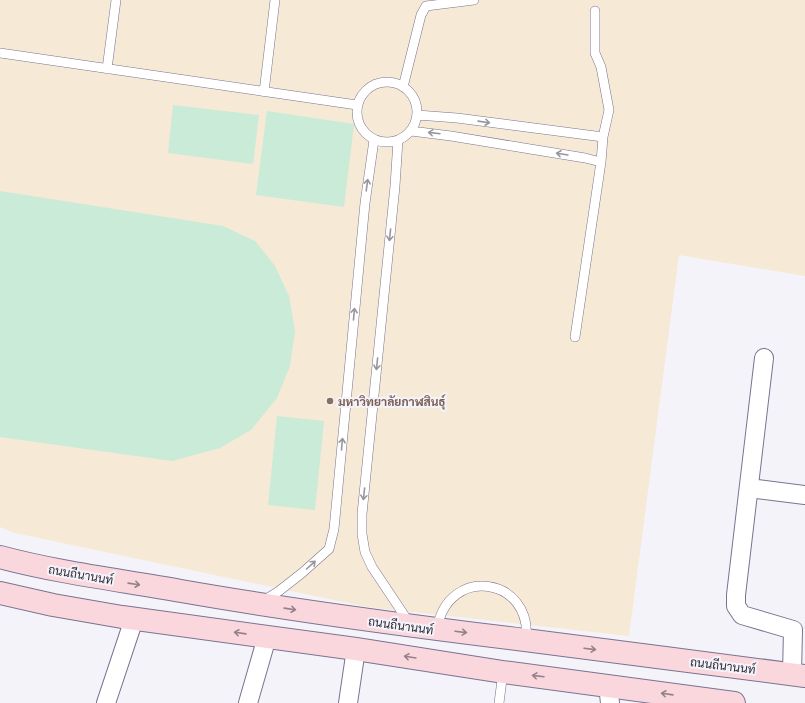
<svg xmlns="http://www.w3.org/2000/svg" width="805" height="703" viewBox="0 0 805 703" font-family="Georgia,Sarabun,serif">
<rect width="100%" height="100%" fill="#f5f3fa"/>
<path fill="#f6e9d5" d="M0,0H805V276L679,255L629,636L367,607L15,533L0,527Z"/>
<path fill="#c9ebd7" d="M173,105L259,115L253,164L168,153Z
M267,111L354,124L344,207L256,195Z
M0,191L223,226L255,241L275,266L289,296L295,331L290,366L277,398L251,430L220,448L172,461L0,437Z
M277,416L324,421L315,510L268,505Z"/>
<g fill="none" stroke-linecap="round" stroke-linejoin="round">
<defs>
<path id="lane" d="M0,53L357,105
M107,69L116,0
M357 112a30 30 0 1 1 60 0a30 30 0 1 1-60 0Z
M403,87L421,15L426,6L474,0
M264,92L275,0
M417,115L457,118L603,137
M411,131L451,136L585,158L601,162
M398,140L395,186L362,514V534L365,552L372,567L410,624
M575,337L601,162L603,137L609,110L601,67L595,53V11
M263,601L279,591L302,573L329,549L334,529L365,203L374,140
M437,629C448,564 533,577 526,640
M499,703L503,672"/>
<path id="street" d="M764,358L736,595V606L742,615L793,630L792,674
M749,488L805,495
M608,685L610,703
M106,703L134,619
M248,703L267,637
M348,703L356,649"/>
<path id="secondary" d="M0,557C60,573 120,580 181,591C295,611 410,626 525,640C618,652 712,664 805,676
M0,593L53,605L122,617L356,649L503,672L734,703"/>
</defs>
<use href="#lane" stroke="#7a7390" stroke-width="10"/>
<use href="#street" stroke="#7a7390" stroke-width="20"/>
<use href="#secondary" stroke="#7a7390" stroke-width="24"/>
<use href="#lane" stroke="#fff" stroke-width="9"/>
<use href="#street" stroke="#fff" stroke-width="18"/>
<use href="#secondary" stroke="#fad6dd" stroke-width="22"/>
</g>
<defs><path id="oneway-shaft" d="M-6 0H5M1.5-3L5.5 0L1.5 3" fill="none" stroke-width="1.6" stroke-linecap="round" stroke-linejoin="round"/></defs>
<g stroke="#97969c">
<use href="#oneway-shaft" transform="translate(484 122) rotate(8)"/>
<use href="#oneway-shaft" transform="translate(434 133) rotate(-173)"/>
<use href="#oneway-shaft" transform="translate(562 154) rotate(-171)"/>
<use href="#oneway-shaft" transform="translate(367 185) rotate(-82)"/>
<use href="#oneway-shaft" transform="translate(390 235) rotate(96)"/>
<use href="#oneway-shaft" transform="translate(354 314) rotate(-85)"/>
<use href="#oneway-shaft" transform="translate(377 364) rotate(96)"/>
<use href="#oneway-shaft" transform="translate(342 444) rotate(-85)"/>
<use href="#oneway-shaft" transform="translate(364 494) rotate(96)"/>
<use href="#oneway-shaft" transform="translate(311 565) rotate(-42)"/>
</g>
<g stroke="#94818a">
<use href="#oneway-shaft" transform="translate(134 584) rotate(8)"/>
<use href="#oneway-shaft" transform="translate(290 609) rotate(8)"/>
<use href="#oneway-shaft" transform="translate(461 632) rotate(7)"/>
<use href="#oneway-shaft" transform="translate(240 633) rotate(-172)"/>
<use href="#oneway-shaft" transform="translate(590 649) rotate(7)"/>
<use href="#oneway-shaft" transform="translate(410 657) rotate(-171)"/>
<use href="#oneway-shaft" transform="translate(538 676) rotate(-173)"/>
<use href="#oneway-shaft" transform="translate(667 694) rotate(-172)"/>
</g>
<circle fill="#8d6e63" stroke="#f5f3fa" stroke-width="1.5" cx="330" cy="401" r="4"/>
<g text-anchor="middle" dominant-baseline="central" stroke-width="4" stroke-linejoin="round" paint-order="stroke">
<g font-size="12" font-weight="bold" fill="#785e54" stroke="#f5f3fa" text-anchor="start">
<text x="338" y="401">มหาวิทยาลัยกาฬสินธุ์</text>
</g>
<g font-size="12" fill="#2f2c38" stroke="#f5f3fa">
<text transform="translate(81 574) rotate(10)">ถนนถีนานนท์</text>
<text transform="translate(401 625) rotate(8)">ถนนถีนานนท์</text>
<text transform="translate(723 665) rotate(7)">ถนนถีนานนท์</text>
</g>
</g>
</svg>
